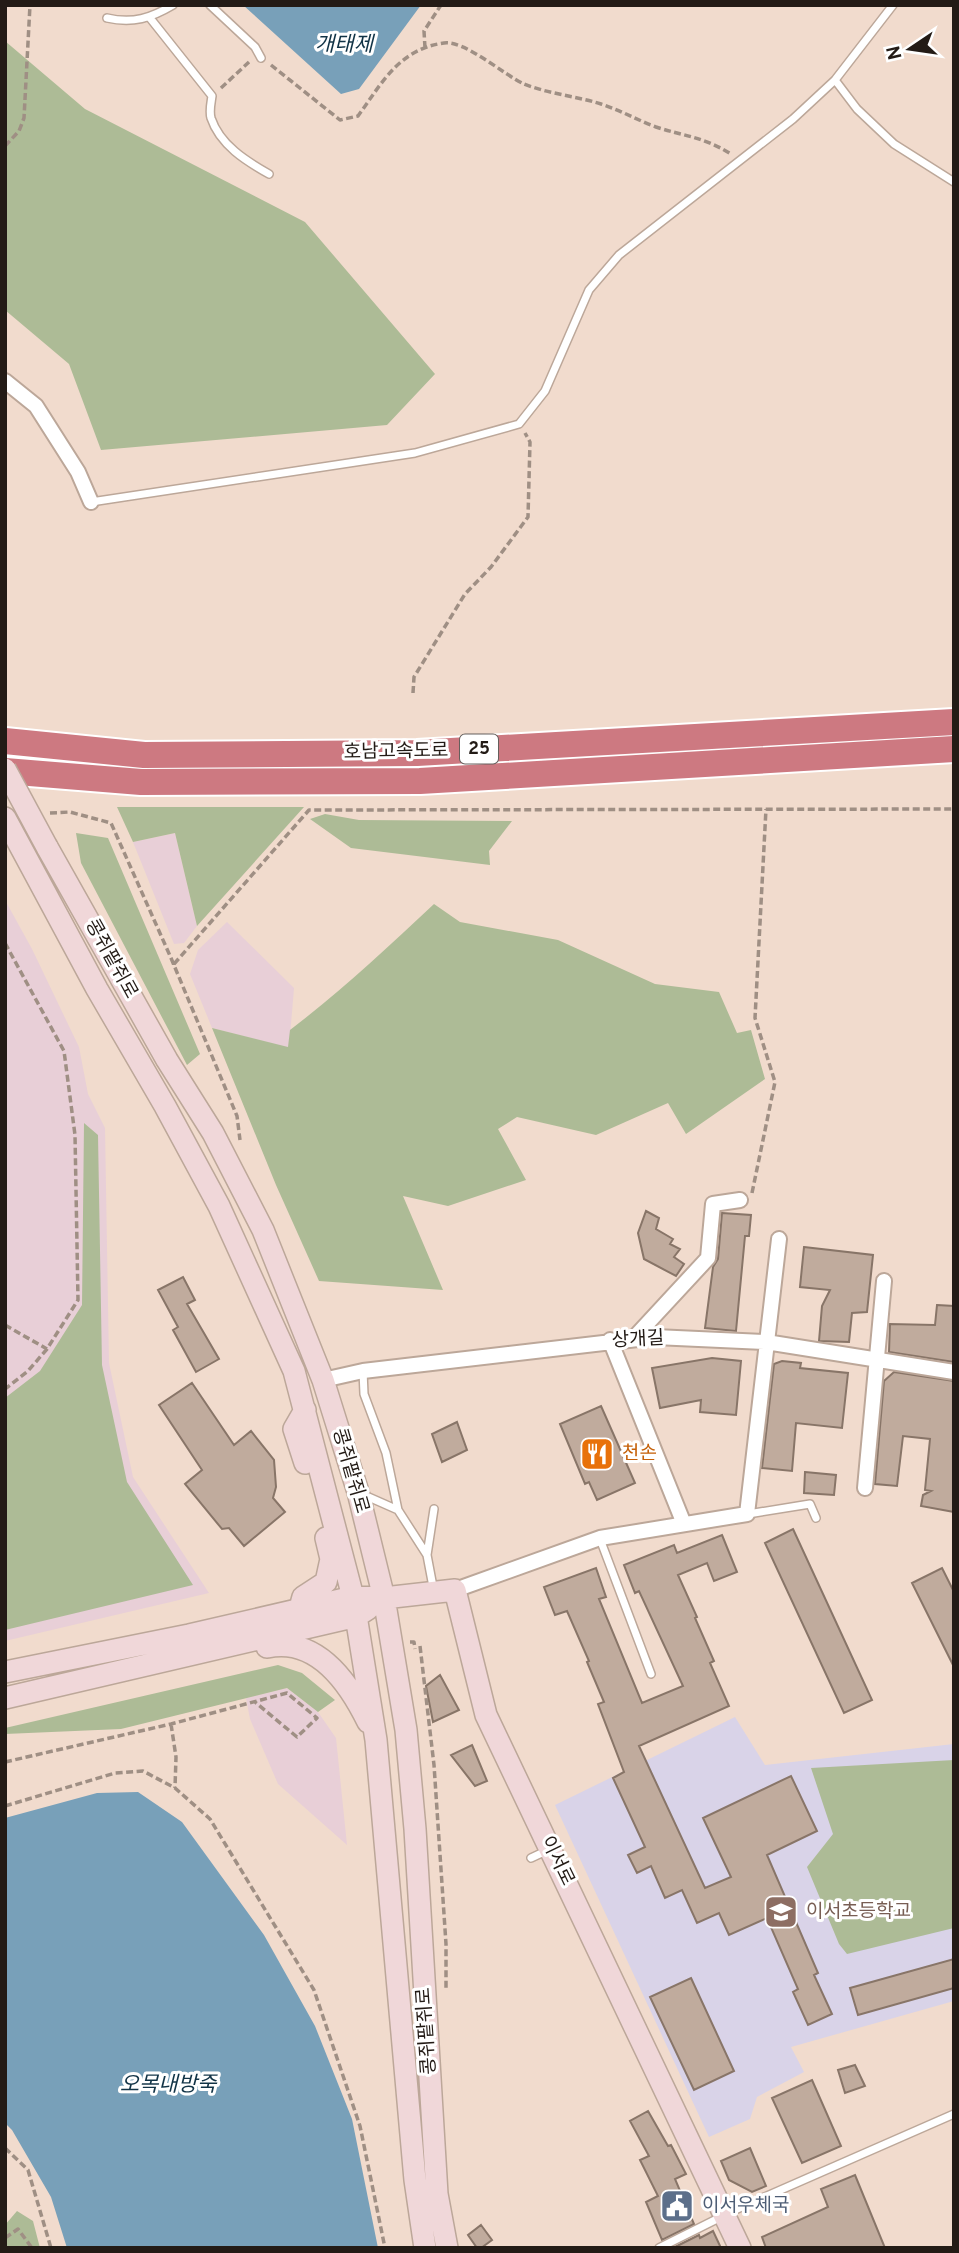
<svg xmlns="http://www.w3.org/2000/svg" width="959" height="2253" viewBox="0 0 959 2253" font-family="Overpass,'Noto Sans KR',sans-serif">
<rect width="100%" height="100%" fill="#f1dbcd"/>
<path fill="#e8cfd7" d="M175,833L197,926L184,943L174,944L133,842Z
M5,900L32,949L79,1047L88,1094L105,1128L109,1363L133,1477L209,1593L5,1641Z
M227,922L294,988L289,1048L212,1028L190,974L198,950Z
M287,1688L318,1712L336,1738L347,1845L278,1784L250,1719L246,1698Z"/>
<path fill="#d9d3e8" d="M735,1717L765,1765L954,1744V2001L791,2047L804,2072L757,2097L750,2119L709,2137L555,1805Z"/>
<path fill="#adbb96" d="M5,41L85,109L305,222L435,374L387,425L101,450L69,364L5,310Z
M117,807H304L197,926L175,833L133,842Z
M325,814L359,820L512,821L489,851L490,865L351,848L310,819Z
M76,833L108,838L200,1054L187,1065L81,863Z
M434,904L460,922L558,940L655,984L719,992L737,1033L751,1030L765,1079L686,1134L668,1103L596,1135L517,1117L498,1129L526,1180L448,1206L403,1196L443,1290L319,1281L276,1185L212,1028L288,1047L290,1030C341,991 387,948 434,904Z
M84,1123L98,1135L102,1365L127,1482L193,1585L5,1630V1398L40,1371L82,1305Z
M278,1665L302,1673L335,1700L318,1712L287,1688L121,1729L5,1734V1728Z
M954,1760V1928L847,1954L839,1944L807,1867L833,1834L811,1768Z
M17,2211L33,2221L40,2248H5V2225Z"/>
<path fill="#78a0b9" d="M243,5H421L359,89L341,94Z
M138,1792L182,1822L264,1935L315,2026L352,2119L378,2248H67L51,2197L12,2130L5,2123V1818L97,1793Z"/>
<path fill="#c0ab9d" stroke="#887568" stroke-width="2" d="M646,1211L659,1218L656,1229L673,1239L670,1244L680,1249L674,1257L684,1264L676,1276L644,1259L638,1233Z
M722,1213L751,1215L749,1236H745L736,1331L705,1328L713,1267L718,1259Z
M804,1247L873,1255L867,1312L852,1313L849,1342L819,1341L822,1306L830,1290L800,1287Z
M183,1277L195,1300L187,1304L219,1359L196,1372L173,1330L178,1327L158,1290Z
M937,1305L954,1306V1362L889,1352L890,1324L935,1325Z
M712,1358L741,1361L736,1415L700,1412L701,1400L660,1408L652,1368Z
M782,1361L801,1363L800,1368L848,1373L842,1428L796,1423L792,1471L762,1468L774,1364Z
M894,1372L954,1381V1512L921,1506L923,1495L931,1491L925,1490L930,1439L903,1436L897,1486L875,1484L884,1381Z
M192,1383L234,1445L251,1431L274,1460L276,1487L273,1498L285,1512L244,1546L229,1528L222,1529L185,1484L202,1470L159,1405Z
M601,1406L635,1483L597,1500L589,1482L585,1484L560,1424Z
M457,1422L467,1450L442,1462L432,1434Z
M805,1472L836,1475L834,1495L804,1493Z
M793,1529L872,1700L844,1713L765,1543Z
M722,1535L737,1572L714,1581L707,1563L678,1575L697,1617L695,1618L714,1661L710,1663L729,1706L639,1746L705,1888L731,1877L703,1818L791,1776L817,1831L767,1855L818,1973L814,1975L832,2014L808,2025L793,1992L798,1989L767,1918L729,1935L719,1913L697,1923L682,1890L665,1898L651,1866L637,1873L628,1855L645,1847L613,1778L624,1772L598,1704L604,1702L587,1662L589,1661L567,1611L555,1615L544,1587L596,1568L606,1597L599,1599L642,1703L683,1686L639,1591L635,1593L624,1565L674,1545L677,1553Z
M942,1568L954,1592V1667L912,1583Z
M440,1675L459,1710L433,1722L426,1686Z
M472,1745L487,1781L475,1786L451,1755Z
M954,1959V1988L858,2015L850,1988Z
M691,1978L734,2071L694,2090L650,1997Z
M855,2065L865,2086L845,2093L838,2070Z
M812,2080L841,2146L802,2163L772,2098Z
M648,2111L668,2146L671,2145L686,2174L675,2179L694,2224L662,2240L646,2202L658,2196L640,2160L649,2156L630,2121Z
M750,2148L766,2186L752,2192L729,2180L721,2161Z
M855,2175L885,2248H766L762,2237L828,2207L821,2189Z
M481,2225L492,2240L481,2248H477L468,2235Z
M713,2231L721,2248H673L699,2235L700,2238Z"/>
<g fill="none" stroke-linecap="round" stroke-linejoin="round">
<defs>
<path id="lane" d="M210,5L255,47L261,58
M107,18C133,24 151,18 173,5
M150,18L212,96C211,103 209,111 211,118C220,145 246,161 269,174
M835,80L857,109L894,144L954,182
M91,502L415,453L519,424L545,391L589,290L619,255L793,119L835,80L893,5
M363,1371L364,1394L386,1453L398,1510
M364,1495L398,1510L427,1555L434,1592
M748,1514L810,1504L816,1518
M600,1539L651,1674
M427,1555L434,1509
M531,1858L546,1851
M659,2248L735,2210L954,2114"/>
<path id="street" d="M5,381L36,406L78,472L91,502
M633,1339L708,1258L713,1204L740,1200
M610,1340L684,1524
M323,1380L363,1371L655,1337L766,1342L954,1372
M865,1488L884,1281
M455,1590L600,1538L747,1514L779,1239"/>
<path id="secondary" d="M5,818L97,989L165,1106L219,1206L294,1371L353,1597L376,1740L415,2180L425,2248
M47,847L167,1060L213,1133L263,1230L323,1380L358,1492L384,1598L406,1730L415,1829L437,2194L447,2248
M305,1410L294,1429L305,1463
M300,1608L303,1597L326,1582L331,1559L326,1538
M266,1641L267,1647C317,1636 349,1683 368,1722
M5,1672L189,1635L353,1597L384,1598L455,1590L486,1715L740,2248
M5,1698L357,1616L368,1609"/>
<path id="highway" d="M5,741L144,755L417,753L954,722
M5,771L141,782L420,781L954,749"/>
</defs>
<use href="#lane" stroke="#bca799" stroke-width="10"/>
<use href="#street" stroke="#bca799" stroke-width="18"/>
<use href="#secondary" stroke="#bca799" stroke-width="24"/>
<use href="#highway" stroke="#fff" stroke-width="30"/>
<path stroke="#9f8f84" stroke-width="3.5" stroke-dasharray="7 3.5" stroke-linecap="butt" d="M425,48L424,31L441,5
M271,65L340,120L358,116C382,83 399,49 444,43C465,40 504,75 524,84C549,94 576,96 601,104C620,110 637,120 656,127C684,136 704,137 731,154
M221,88L249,62
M5,146L19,131L24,118L30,5
M413,693L414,677L465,594L491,567L528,517L530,442L525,433
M50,813L70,812L111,823L171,958L237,1116L240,1140
M5,943L64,1051L75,1135L78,1300L47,1349L28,1371L5,1389
M174,964L309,810L954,809
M752,1193L775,1082L755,1018L766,809
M5,1325L47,1349
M410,1642H414L415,1649
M420,1646L434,1765L446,1944V1990
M171,1724L176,1757L175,1788
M5,1762L171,1724L287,1693L317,1718L297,1737L255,1702
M5,1806L115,1773L143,1771L175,1788L210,1819L314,1990L360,2126L385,2248
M5,2148L28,2170L51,2248
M5,2238L18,2229L32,2248"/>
<use href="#lane" stroke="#fff" stroke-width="7"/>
<use href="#street" stroke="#fff" stroke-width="14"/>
<use href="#secondary" stroke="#f0d7d9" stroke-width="21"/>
<use href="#highway" stroke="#cd7981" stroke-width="26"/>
<defs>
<path id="secondary-bridge" d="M5,769L47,847"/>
</defs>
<use href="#secondary-bridge" stroke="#bca799" stroke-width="24" stroke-linecap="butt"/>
<use href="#secondary-bridge" stroke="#f0d7d9" stroke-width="21"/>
</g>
<defs>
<symbol id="restaurant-square" viewBox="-11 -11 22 22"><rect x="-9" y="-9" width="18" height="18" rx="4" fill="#e8710a" stroke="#fff"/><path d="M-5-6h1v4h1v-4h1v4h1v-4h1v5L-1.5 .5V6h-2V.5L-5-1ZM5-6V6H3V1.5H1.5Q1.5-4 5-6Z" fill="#fff"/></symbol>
<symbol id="school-square" viewBox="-11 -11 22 22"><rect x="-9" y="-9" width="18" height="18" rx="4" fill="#8d6e63" stroke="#fff"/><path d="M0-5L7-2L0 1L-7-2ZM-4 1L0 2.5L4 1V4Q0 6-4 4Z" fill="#fff"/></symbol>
<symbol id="civic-square" viewBox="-11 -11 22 22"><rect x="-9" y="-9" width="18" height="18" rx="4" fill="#5c6f8a" stroke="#fff"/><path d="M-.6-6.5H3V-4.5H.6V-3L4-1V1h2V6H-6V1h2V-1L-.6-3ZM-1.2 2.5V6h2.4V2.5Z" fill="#fff"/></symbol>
</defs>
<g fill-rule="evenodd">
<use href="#restaurant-square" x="578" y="1435" width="38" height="38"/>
<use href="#school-square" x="762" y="1893" width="38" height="38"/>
<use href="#civic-square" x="658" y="2187" width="38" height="38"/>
</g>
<g text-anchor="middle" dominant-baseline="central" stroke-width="6" stroke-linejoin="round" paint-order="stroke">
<rect fill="#fff" stroke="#655f5c" stroke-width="2" x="460" y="734.5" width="38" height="29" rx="5"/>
<g font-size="18" font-weight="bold" fill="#231b16">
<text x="479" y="749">25</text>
</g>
<g font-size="19" fill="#231b16" stroke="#fff">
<text transform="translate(396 752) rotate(-1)">호남고속도로</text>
<text transform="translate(111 959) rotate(61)">콩쥐팥쥐로</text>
<text transform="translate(638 1340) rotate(-3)">상개길</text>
<text transform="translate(350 1471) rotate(74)">콩쥐팥쥐로</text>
<text transform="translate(557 1861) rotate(64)">이서로</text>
<text transform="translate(427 2031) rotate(-94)">콩쥐팥쥐로</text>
</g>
<g font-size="19" fill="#c56008" stroke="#fff" text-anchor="start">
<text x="622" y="1454">천손</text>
</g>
<g font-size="19" fill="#785e54" stroke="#fff" text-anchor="start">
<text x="806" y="1912">이서초등학교</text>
</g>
<g font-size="19" fill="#4e5e75" stroke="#fff" text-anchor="start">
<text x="702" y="2206">이서우체국</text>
</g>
<g font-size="21" font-style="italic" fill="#113346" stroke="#fff">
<text x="344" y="45">개태제</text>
<text x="168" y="2085">오목내방죽</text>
</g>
</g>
<rect width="959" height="2253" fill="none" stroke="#231b16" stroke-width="14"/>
<g transform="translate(910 49) rotate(257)" stroke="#ffffff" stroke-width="5" paint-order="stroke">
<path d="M0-5L12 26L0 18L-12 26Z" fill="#231b16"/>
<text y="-10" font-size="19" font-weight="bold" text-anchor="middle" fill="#231b16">N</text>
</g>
</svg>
